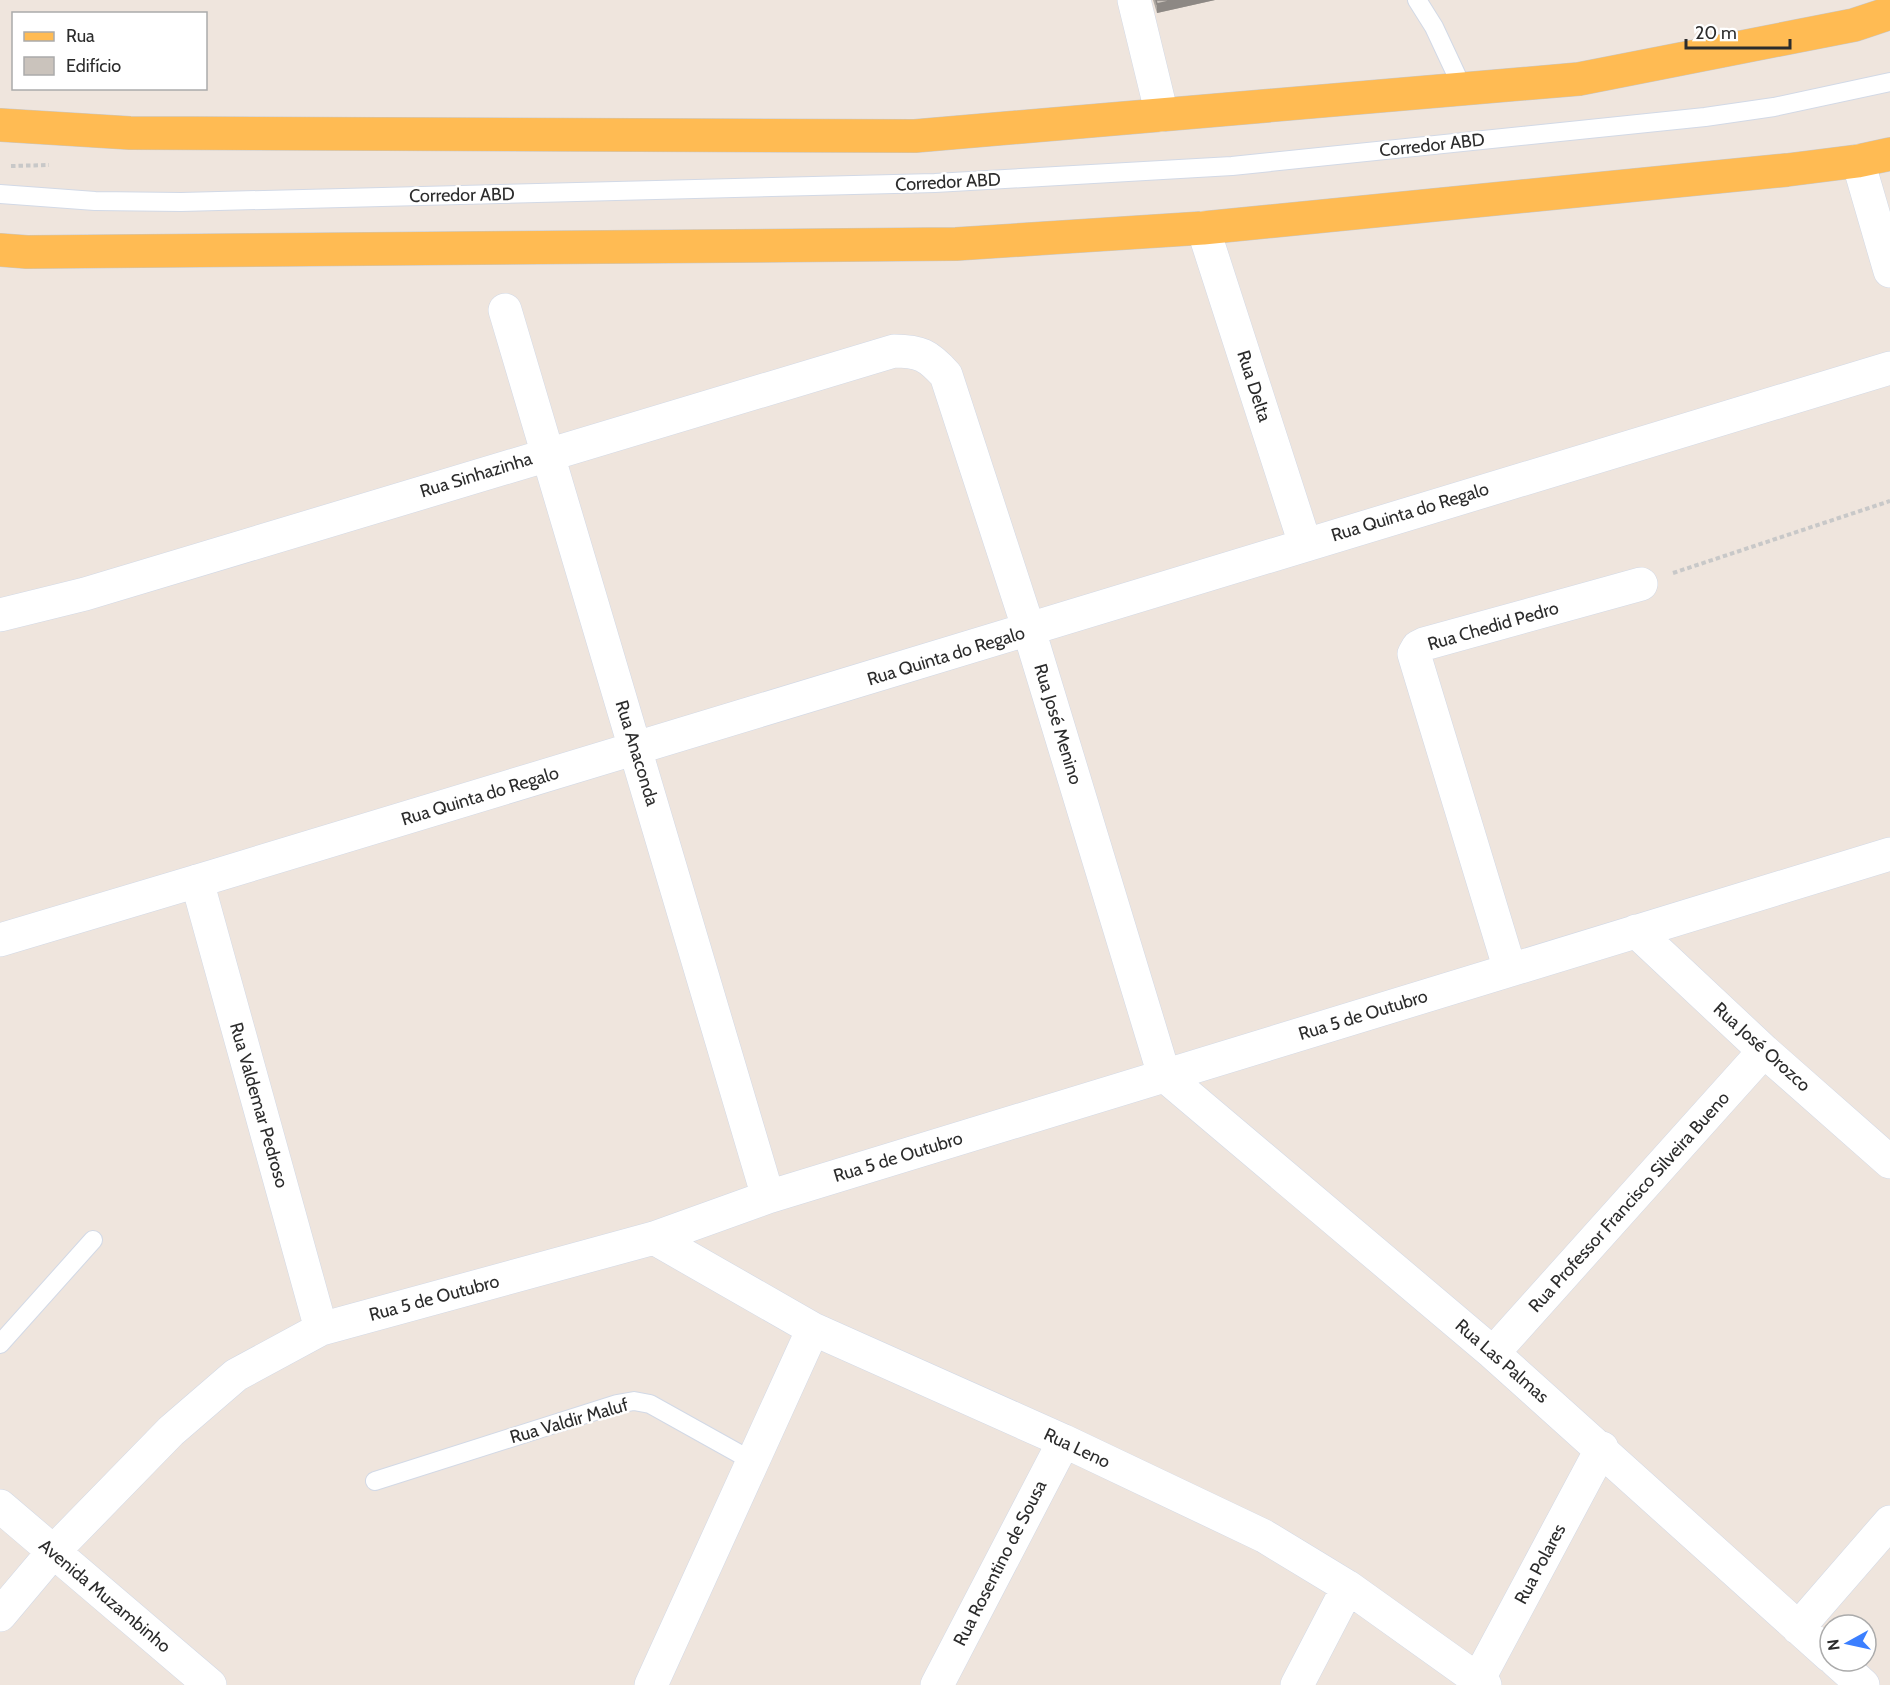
<svg xmlns="http://www.w3.org/2000/svg" width="1890" height="1685" viewBox="0 0 1890 1685" font-family="Cabin,sans-serif">
<rect width="100%" height="100%" fill="#efe5dd"/>
<g fill="none" stroke-linecap="round" stroke-linejoin="round">
<defs>
<path id="lane" d="M1417,0L1434,27L1463,89
M0,194L95,201L181,202L935,183L1232,166L1705,117L1774,107L1890,82
M0,1344L93,1240
M375,1481L617,1404L634,1401L650,1404L754,1462"/>
<path id="street" d="M1134,0L1162,115
M1858,161L1890,271
M1203,228L1305,544
M505,310L768,1197
M0,615L85,594L894,351C920,351 928,355 946,375L1029,630L1164,1075L1493,1353L1830,1656
M197,881L321,1329
M1636,931L1764,1051L1890,1162
M0,940C631,752 1260,557 1890,368
M1510,970L1414,654L1418,647L1424,644L1641,584
M654,1238L813,1329L1064,1441L1264,1536L1348,1587L1485,1685
M1493,1353L1764,1051
M0,1506L210,1685
M0,1615L53,1552L171,1431L236,1375L321,1329L654,1238L768,1197L1890,854
M1798,1628L1890,1522
M1836,1661L1863,1685
M1478,1680L1602,1448
M651,1685L813,1329
M937,1685L1064,1441
M1297,1685L1348,1587"/>
<path id="primary" d="M0,125L130,133L915,136L1579,79L1854,25L1890,13
M0,250L27,252L956,244L1203,228L1787,170L1858,161L1890,154"/>
</defs>
<use href="#lane" stroke="#d2d9e6" stroke-width="20"/>
<use href="#street" stroke="#d2d9e6" stroke-width="34"/>
<use href="#primary" stroke="#c8c8c8" stroke-width="34"/>
<path stroke="#c8c8c8" stroke-width="4" stroke-dasharray="4.5 3" stroke-linecap="butt" d="M11,166L49,165
M1673,573L1890,501"/>
<use href="#lane" stroke="#fff" stroke-width="18"/>
<use href="#street" stroke="#fff" stroke-width="33"/>
<use href="#primary" stroke="#ffbb53" stroke-width="33"/>
</g>
<path fill="#aea8a2" d="M1153,0H1215L1157,13Z"/>
<path fill="#8d8884" d="M1174,0H1215L1157,13V4Z"/>
<path fill="#cac3bc" stroke="#8d8884" stroke-width="1.5" d="M1156,0H1174L1157,4Z"/>
<g text-anchor="middle" dominant-baseline="central" stroke-width="5" stroke-linejoin="round" paint-order="stroke">
<g font-size="18" fill="#2c2c2c" stroke="#fff">
<text transform="translate(1432 145) rotate(-6)">Corredor ABD</text>
<text transform="translate(948 182) rotate(-3)">Corredor ABD</text>
<text transform="translate(462 195) rotate(-1)">Corredor ABD</text>
<text transform="translate(1254 386) rotate(72)">Rua Delta</text>
<text transform="translate(476 475) rotate(-17)">Rua Sinhazinha</text>
<text transform="translate(1410 512) rotate(-17)">Rua Quinta do Regalo</text>
<text transform="translate(1493 626) rotate(-16)">Rua Chedid Pedro</text>
<text transform="translate(946 656) rotate(-17)">Rua Quinta do Regalo</text>
<text transform="translate(1058 724) rotate(73)">Rua José Menino</text>
<text transform="translate(637 753) rotate(73)">Rua Anaconda</text>
<text transform="translate(480 796) rotate(-17)">Rua Quinta do Regalo</text>
<text transform="translate(1363 1015) rotate(-17)">Rua 5 de Outubro</text>
<text transform="translate(1762 1047) rotate(42)">Rua José Orozco</text>
<text transform="translate(259 1105) rotate(74)">Rua Valdemar Pedroso</text>
<text transform="translate(898 1157) rotate(-17)">Rua 5 de Outubro</text>
<text transform="translate(1629 1202) rotate(-48)">Rua Professor Francisco Silveira Bueno</text>
<text transform="translate(434 1298) rotate(-15)">Rua 5 de Outubro</text>
<text transform="translate(1502 1361) rotate(41)">Rua Las Palmas</text>
<text transform="translate(569 1421) rotate(-16)">Rua Valdir Maluf</text>
<text transform="translate(1077 1448) rotate(25)">Rua Leno</text>
<text transform="translate(1000 1563) rotate(-63)">Rua Rosentino de Sousa</text>
<text transform="translate(1540 1564) rotate(-62)">Rua Polares</text>
<text transform="translate(105 1596) rotate(40)">Avenida Muzambinho</text>
</g>
</g>
<rect x="12" y="12" width="195" height="78" fill="#ffffff" stroke="#ababab" stroke-width="1.5"/>
<rect x="24" y="32" width="30" height="9" fill="#ffbb53" stroke="#ababab" stroke-width="1.5"/>
<text x="66" y="42" font-size="18" fill="#2c2c2c">Rua</text>
<rect x="24" y="57" width="30" height="18" fill="#cac3bc" stroke="#ababab" stroke-width="1.5"/>
<text x="66" y="72" font-size="18" fill="#2c2c2c">Edifício</text>
<g transform="translate(1848 1643) rotate(262)"><circle r="28" fill="#ffffff" stroke="#ababab" stroke-width="1.5"/>
<path d="M0-4.5L10 22L0 15L-10 22Z" fill="#3b7fff"/>
<text y="-9" font-size="16" font-weight="bold" text-anchor="middle" fill="#2c2c2c">N</text>
</g>
<path d="M1686 39v9h104v-9" fill="none" stroke="#2c2c2c" stroke-width="3"/>
<text x="1695" y="39" font-size="18" fill="#2c2c2c" stroke="#ffffff" stroke-width="4.5" paint-order="stroke">20 m</text>
</svg>
